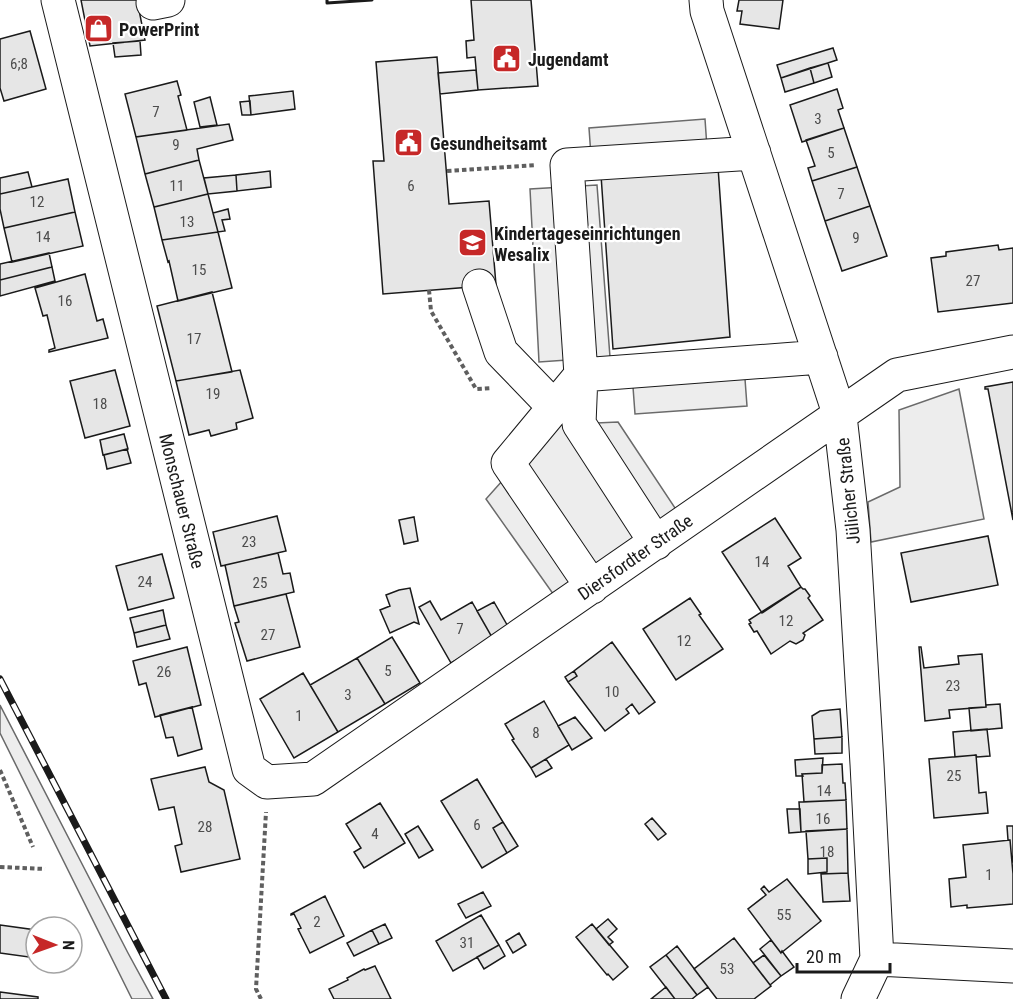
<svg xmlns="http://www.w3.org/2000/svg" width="1013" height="999" viewBox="0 0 1013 999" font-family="'Roboto Condensed',sans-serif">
<rect width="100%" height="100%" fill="#fff"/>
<path fill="#ededed" stroke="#6a6a6a" stroke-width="1.5" d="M705,119L708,162L592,170L589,128Z
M597,185L610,357L539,362L530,189Z
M743,352L747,406L635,414L631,360Z
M959,389L984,519L871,542L868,502L900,487L899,410Z
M618,422L677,511L556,598L486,499L552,425Z
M0,705L128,953L153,999H132L0,733Z"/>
<path fill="#e6e6e6" stroke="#1a1a1a" stroke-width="1.5" d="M81,0H137L145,40L90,46Z
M471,0H531L538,86L478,90L475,57L467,58L466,41L474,40Z
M739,0H783L779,29L740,24L742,11H737Z
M30,31L46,89L4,101L0,88V39Z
M140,41L141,55L115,57L113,43Z
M833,48L837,60L781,78L777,65Z
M437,57L449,204L489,201L496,285L383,294L373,161H384L376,62Z
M828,63L832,77L814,83L810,68Z
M810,68L814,83L785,92L781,78Z
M476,70L478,90L440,94L438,73Z
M177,81L181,95L178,96L187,130L136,137L125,94Z
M837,89L843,108L838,110L844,128L802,142L790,105Z
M293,91L295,109L251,115L249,96Z
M210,97L217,125L200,127L194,102Z
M250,101L251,115H242L240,102Z
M229,124L233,140L197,149L199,160L145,174L136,137Z
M844,128L857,167L812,181L808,168L815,166L806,140Z
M199,160L208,194L154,207L145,174Z
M718,167L730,337L613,349L601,175Z
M857,167L870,206L825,221L812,181Z
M270,171L271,187L237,191L236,175Z
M28,172L32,187L0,194V178Z
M236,175L237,191L208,194L204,178Z
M68,179L75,212L4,228L0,209V194Z
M208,194L218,232L162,240L154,207Z
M870,206L887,256L842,271L825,221Z
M228,209L230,219L222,220L225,231L218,232L213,213Z
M75,212L83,246L12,262L4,228Z
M218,232L232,288L178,301L169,261L168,262L162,240Z
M998,245L999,250L1013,248V303L938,312L931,258L946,256V252Z
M49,253L52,267L0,280V264Z
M52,267L55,281L0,296V280Z
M85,274L97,321L103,319L108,338L49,352V350L55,348L47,315L43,316L35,288Z
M212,292L232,372L176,381L157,306Z
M115,370L130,426L85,438L70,381Z
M240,370L253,418L236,423L237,429L211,436L209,430L189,435L176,381Z
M1013,382V520L988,389H985V387Z
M124,434L128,449L103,455L100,440Z
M127,449L131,463L107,469L104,455Z
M277,516L286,551L221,566L213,532Z
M414,517L418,541L404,544L399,520Z
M775,518L801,558L788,566L801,587L762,613L722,552Z
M988,536L998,585L911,602L901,553Z
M278,553L283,574L290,573L294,592L234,606L225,565Z
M162,554L174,598L128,610L116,566Z
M801,587L803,589H805L810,596L808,598L823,620L803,633L805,635L803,640L796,644L790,641L771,654L757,631L754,632L749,624L751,623L749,620Z
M410,588L419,624L414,622L390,633L380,610L390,606L386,595L399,590Z
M286,594L300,647L247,661L235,623L239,622L234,606Z
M690,598L701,614L699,615L723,649L676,680L643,629Z
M430,601L441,620L472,602L493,639L451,663L419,607Z
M494,602L510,630L493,639L477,611Z
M163,610L166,625L134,633L130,618Z
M166,625L170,639L137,647L134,633Z
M392,637L420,683L385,704L357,658Z
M612,642L655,702L639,714L632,704L626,709L629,713L605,731L568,682L577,676L574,671Z
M187,647L201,705L155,717L146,683L139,685L133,661Z
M919,647H921L924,668L959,664L958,656L982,654L986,707L949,710L950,718L925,721Z
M357,658L385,704L338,732L310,685Z
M574,671L577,676L568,682L565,677Z
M303,673L338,732L294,758L260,699Z
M544,701L569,745L531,768L512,740L514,739L505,724Z
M1000,704L1002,728L971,731L969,708L986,707V705Z
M192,707L202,749L178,756L173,737L166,738L160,715Z
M840,709L842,737L814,739L812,716L820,711Z
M575,717L592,738L572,750L558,726Z
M987,729L990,756L977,757L976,755L955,757L953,732Z
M842,737V753L815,754L814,739Z
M976,755L979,793L986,792L988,813L934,818L929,759Z
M823,758L822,773L802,774L803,776H796L795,760Z
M546,759L552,768L536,777L531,768Z
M842,764L843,783H845L846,800L804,802L802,774L822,773V765Z
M205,767L209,782L224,790L240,859L181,872L175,846L182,844L174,807L159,810L151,779Z
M477,779L503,822L493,828L507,853L482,868L441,801Z
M846,800L847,829L801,832L799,802Z
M380,803L405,843L364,868L354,852L361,848L346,824Z
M787,809H800L801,832L789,833Z
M652,818L666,834L658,840L645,824Z
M503,822L518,846L507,853L493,828Z
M418,826L433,850L419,858L405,834Z
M1007,826H1013V862H1012L1010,840H1008Z
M847,829L848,873L821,874L827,872V858L808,859L806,831Z
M1010,840L1013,874V904L967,908V905L951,907L949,879L966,877L963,845Z
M827,858V872L808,874V859Z
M848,873L850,901L823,902L821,874Z
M787,879L821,921L781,953L748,909L766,895L761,889L764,886L769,892Z
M483,892L491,906L466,918L458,904Z
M325,896L344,936L310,953L298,929L301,928L294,914L291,915V914Z
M481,915L499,945L453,971L436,941Z
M608,919L617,929L608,937L613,942L609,945L596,929Z
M385,924L392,938L379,944L372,930Z
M592,924L628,967L613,980L608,974L607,975L576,937Z
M0,925L36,930V958L0,953Z
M372,930L379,944L354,956L347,943Z
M519,933L526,945L513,953L506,941Z
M734,938L771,986L754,999H717L694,969Z
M771,940L781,953L782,951L794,967L781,976L760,949Z
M499,945L505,956L484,969L477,957Z
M677,946L708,987L697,995L666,955Z
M666,955L697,995L692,999H675L650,967Z
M764,955L781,976L770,985L753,963Z
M375,966L391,999H334L329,989L348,980L347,978L364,969L365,970Z
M666,987L675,999H651Z
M0,992L38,997V999H0Z"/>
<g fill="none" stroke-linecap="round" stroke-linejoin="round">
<defs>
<path id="minor" d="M58,0L249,769L267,782L313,779L897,375L1013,352
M706,0L707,11L840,416L853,530L867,764L877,959L858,999
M153,3L168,0
M479,286L501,352L555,408
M656,543L579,424L581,375L567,165L754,153
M592,587L508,463L581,375L821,357
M877,959L1013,966"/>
</defs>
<use href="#minor" stroke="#1a1a1a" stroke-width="35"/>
<path stroke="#5f5f5f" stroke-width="4" stroke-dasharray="4.5 3" stroke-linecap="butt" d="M447,171L536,165
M429,290L431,311L476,389L492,388
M0,770L33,847
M0,867L45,869
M261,999L256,989L266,812"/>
<use href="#minor" stroke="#fff" stroke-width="33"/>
<defs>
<path id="rail" d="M0,679L166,999"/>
</defs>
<use href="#rail" stroke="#1a1a1a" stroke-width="7"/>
<use href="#rail" stroke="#fff" stroke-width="4.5" stroke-dasharray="14" stroke-linecap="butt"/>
<path stroke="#1a1a1a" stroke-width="3" d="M327,0V3L372,0"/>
</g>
<defs>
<symbol id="shop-square" viewBox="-11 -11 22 22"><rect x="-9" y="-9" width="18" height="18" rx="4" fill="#c62828" stroke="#fff"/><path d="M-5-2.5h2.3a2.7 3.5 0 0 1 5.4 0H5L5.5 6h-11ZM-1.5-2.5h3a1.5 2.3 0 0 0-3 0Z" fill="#fff"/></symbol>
<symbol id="civic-square" viewBox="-11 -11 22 22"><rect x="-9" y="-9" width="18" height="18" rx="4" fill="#c62828" stroke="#fff"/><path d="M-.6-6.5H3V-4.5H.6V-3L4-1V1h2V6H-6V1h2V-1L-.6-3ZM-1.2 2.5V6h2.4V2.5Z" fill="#fff"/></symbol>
<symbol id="school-square" viewBox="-11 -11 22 22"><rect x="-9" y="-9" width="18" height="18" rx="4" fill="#c62828" stroke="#fff"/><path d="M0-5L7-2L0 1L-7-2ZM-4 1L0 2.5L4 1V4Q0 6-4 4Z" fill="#fff"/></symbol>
</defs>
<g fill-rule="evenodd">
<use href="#shop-square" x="82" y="12" width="33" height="33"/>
<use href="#civic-square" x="490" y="42" width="33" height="33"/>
<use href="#civic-square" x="392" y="126" width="33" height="33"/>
<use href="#school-square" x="456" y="226" width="33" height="33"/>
</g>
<g text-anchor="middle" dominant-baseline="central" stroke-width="4.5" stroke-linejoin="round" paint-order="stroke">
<g font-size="15" fill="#4d4d4d">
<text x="19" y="64">6;8</text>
<text x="156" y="112">7</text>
<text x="818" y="119">3</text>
<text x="176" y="145">9</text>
<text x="831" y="153">5</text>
<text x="177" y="186">11</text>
<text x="411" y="186">6</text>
<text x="841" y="194">7</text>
<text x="37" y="202">12</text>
<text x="187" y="222">13</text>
<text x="43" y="237">14</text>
<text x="856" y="238">9</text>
<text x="199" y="270">15</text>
<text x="973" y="281">27</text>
<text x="65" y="301">16</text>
<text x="194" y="339">17</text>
<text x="213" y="394">19</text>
<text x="100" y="404">18</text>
<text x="249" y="542">23</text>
<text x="762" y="562">14</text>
<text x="145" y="582">24</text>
<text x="260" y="583">25</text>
<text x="786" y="621">12</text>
<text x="460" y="629">7</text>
<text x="268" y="635">27</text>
<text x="684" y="641">12</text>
<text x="388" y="671">5</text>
<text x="164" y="672">26</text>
<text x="953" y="686">23</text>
<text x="612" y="692">10</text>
<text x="348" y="695">3</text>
<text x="299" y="716">1</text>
<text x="536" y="733">8</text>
<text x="954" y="776">25</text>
<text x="824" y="791">14</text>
<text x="823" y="819">16</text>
<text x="477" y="825">6</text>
<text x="205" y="827">28</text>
<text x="375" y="834">4</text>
<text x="827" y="852">18</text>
<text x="989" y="875">1</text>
<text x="784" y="915">55</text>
<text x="317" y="922">2</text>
<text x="467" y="943">31</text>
<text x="727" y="969">53</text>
</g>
<g font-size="18" font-weight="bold" fill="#1a1a1a" stroke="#fff" text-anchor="start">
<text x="119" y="29">PowerPrint</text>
<text x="528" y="59">Jugendamt</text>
<text x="430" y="143">Gesundheitsamt</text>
<text x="494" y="233">Kindertageseinrichtungen<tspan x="494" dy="21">Wesalix</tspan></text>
</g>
<g font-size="18" fill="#1a1a1a" stroke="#fff">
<text transform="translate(848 491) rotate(-96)">Jülicher Straße</text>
<text transform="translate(182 501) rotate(76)">Monschauer Straße</text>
<text transform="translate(635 557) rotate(-35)">Diersfordter Straße</text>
</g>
</g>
<g transform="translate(54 945) rotate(91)"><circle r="28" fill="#ffffff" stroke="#a3a3a3" stroke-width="1.5"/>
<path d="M0-4.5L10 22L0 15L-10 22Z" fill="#c62828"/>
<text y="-9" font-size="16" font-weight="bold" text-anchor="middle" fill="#1a1a1a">N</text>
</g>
<path d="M797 963v9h93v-9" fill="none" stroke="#1a1a1a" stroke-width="3"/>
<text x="806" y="963" font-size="18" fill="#1a1a1a" stroke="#ffffff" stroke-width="4.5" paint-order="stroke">20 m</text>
</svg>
